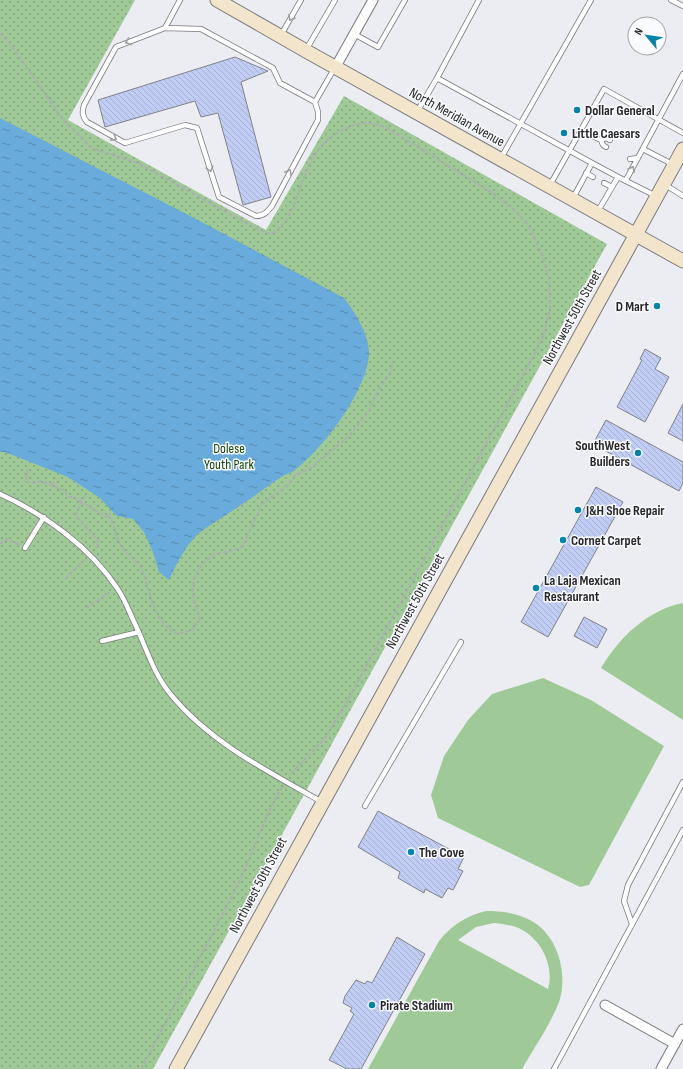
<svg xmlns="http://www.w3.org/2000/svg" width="683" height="1069" viewBox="0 0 683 1069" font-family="'Sofia Sans Condensed',sans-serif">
<defs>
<pattern id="park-dots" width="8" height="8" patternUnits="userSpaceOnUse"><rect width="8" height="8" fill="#9fc996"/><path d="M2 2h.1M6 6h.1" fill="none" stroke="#82a37a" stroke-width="1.8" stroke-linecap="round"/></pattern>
<pattern id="water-ripples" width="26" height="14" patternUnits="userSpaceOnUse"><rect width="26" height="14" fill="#69abda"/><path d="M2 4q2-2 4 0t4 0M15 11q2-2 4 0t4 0" fill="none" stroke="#568bb1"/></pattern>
<pattern id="building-back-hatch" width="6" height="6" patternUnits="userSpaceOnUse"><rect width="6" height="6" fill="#c1cdf5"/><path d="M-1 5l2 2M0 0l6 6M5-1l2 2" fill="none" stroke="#a6b0d2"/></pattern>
</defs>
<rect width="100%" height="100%" fill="#ecedf3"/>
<path fill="#9fc996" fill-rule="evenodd" d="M683,603V720L601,668C619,638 647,610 683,603Z
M543,678L591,700L664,746L589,885L580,887L438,818L431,795L444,756L468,720L492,694Z
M486,911C503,911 520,913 535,923C559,939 568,976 559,1002C550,1025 534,1048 522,1069H368L439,941C452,925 466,916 486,911ZM494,923C502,924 509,925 516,927C540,936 555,965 548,989L458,940L476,927Z"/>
<path fill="url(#park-dots)" d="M0,0H135L68,120L266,230L344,96L607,244L153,1069H0Z"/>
<path fill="url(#water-ripples)" d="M0,118L194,218L344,298C355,312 370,336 369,355C366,392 322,451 292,472C288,474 284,475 281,477C256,495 231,512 206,528C189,538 177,563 169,580L159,572L153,552L144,532L133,519L117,516L100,498L68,477L5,452H0Z"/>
<path fill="url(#building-back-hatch)" stroke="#808287" d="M235,57L268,71L241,82L271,197L243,205L218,113L201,117L195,101L105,127L98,100Z
M645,349L661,358L655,369L669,377L645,422L617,407L642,360L640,359Z
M683,404V441L668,433Z
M606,420L683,462V483L679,491L593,444Z
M596,487L623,502L548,637L521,622Z
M584,617L607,629L597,648L574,636Z
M378,811L464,857L458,869L463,871L453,890L448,888L442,898L425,889L424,893L398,878L400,872L358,847Z
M397,937L425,954L361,1069H347L329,1060L354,1014L350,1011L352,1008L343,1003L345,996L356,980L365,984L367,981L372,983Z"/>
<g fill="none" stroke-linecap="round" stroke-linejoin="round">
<defs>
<path id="lane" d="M479,0L437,78L592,163L573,198
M671,0L683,6
M165,28L201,29L273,68L280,83L315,102L318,112V120L272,206C267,212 264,216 256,216L219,197L197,128L185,125L125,143L87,122C82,116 82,112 84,105L116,47L165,28L180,0
M354,34L378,47L405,0
M281,35L301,0
M306,50L335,0
M315,102L334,69
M417,112L437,78
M581,130L601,140L606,138L610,140
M601,140L603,145L606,147
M643,149L674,165
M501,158L591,0
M630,159L638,158
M592,163L618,177
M586,173L593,177
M626,180L683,74
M604,183L612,187
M664,184L683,196
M550,185L604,89L683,133
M598,211L618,177L656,196
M0,494C44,514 90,547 117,588C125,599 130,614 136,626C147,650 154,675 172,696C211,743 269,772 322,802
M25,548L44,517
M102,641L139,632
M365,806L461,642
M632,924L624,901L628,885L683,782
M554,1069L683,830"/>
<path id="street" d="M335,68L373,0
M605,1005L675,1044
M661,1069L683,1029"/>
<path id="secondary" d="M217,0L306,51L683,261
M176,1069L683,149"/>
</defs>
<use href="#lane" stroke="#77797e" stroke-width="6"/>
<use href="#street" stroke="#77797e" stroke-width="11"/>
<use href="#secondary" stroke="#77797e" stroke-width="15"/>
<path stroke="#acadb2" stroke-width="2" stroke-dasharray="4 2" stroke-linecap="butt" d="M0,33L11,45L64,121L89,146L100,151L138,163L257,229L270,234C306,219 293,151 345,129C361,122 368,121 385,127L494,194L518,213L531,230L542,254L549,278L550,310L542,340L348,700L325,738L290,775
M27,470L26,482L36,483L41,481L65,491L68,497H74L106,517L111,513
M52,485L56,479
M85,496L75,515L99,542L95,550
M108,515C115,525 115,536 121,546C125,553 137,561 140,566C152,590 150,621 178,634L192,630L200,619C198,611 194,603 193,595C190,578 203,557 220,553C228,551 235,551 243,546L262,504L288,485L294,476L311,468L349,436L369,411L379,389L389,375L393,361
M0,544L7,539L19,545
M65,579L84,560
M86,608L110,592
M141,1069L237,887L272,805L282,787"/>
<use href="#lane" stroke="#fff" stroke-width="4.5"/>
<use href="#street" stroke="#fff" stroke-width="9"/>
<use href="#secondary" stroke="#f2e5cc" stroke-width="13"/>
</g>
<defs><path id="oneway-chevron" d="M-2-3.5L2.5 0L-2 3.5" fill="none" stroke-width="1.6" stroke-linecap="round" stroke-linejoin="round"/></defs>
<g stroke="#9e9e9f">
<use href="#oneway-chevron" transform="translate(291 18) rotate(120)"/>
<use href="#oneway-chevron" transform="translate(128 42) rotate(160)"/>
<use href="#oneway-chevron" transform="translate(114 138) rotate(29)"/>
<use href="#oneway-chevron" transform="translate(210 169) rotate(74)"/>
<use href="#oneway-chevron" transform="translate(632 169) rotate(-61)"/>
<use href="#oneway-chevron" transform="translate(289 172) rotate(-62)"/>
</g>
<g fill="#0684a8" stroke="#fafbfe" stroke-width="1.5">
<circle cx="577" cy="110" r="4"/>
<circle cx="564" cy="133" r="4"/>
<circle cx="657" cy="306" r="4"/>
<circle cx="638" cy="453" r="4"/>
<circle cx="578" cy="510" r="4"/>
<circle cx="563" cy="540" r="4"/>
<circle cx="536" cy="588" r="4"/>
<circle cx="411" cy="852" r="4"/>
<circle cx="372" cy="1005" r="4"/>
</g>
<g text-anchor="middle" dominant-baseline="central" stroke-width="3" stroke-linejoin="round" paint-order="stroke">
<g font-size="14" font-weight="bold" fill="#272729" stroke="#fafbfe" text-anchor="start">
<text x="585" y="110">Dollar General</text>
<text x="572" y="133">Little Caesars</text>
<text x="649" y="306" text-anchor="end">D Mart</text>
<text x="630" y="445" text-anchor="end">SouthWest<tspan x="630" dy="16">Builders</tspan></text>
<text x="586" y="510">J&amp;H Shoe Repair</text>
<text x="571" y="540">Cornet Carpet</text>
<text x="544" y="580">La Laja Mexican<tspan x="544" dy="16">Restaurant</tspan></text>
<text x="419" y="852">The Cove</text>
<text x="380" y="1005">Pirate Stadium</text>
</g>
<g font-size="14" fill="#272729" stroke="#fafbfe">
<text transform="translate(457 117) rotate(29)">North Meridian Avenue</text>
<text transform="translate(572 317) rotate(-61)">Northwest 50th Street</text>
<text transform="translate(415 601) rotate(-61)">Northwest 50th Street</text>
<text transform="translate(258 885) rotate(-62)">Northwest 50th Street</text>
</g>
<g font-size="14" fill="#154409" stroke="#fafbfe">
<text x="229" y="448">Dolese<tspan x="229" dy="16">Youth Park</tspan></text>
</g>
</g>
<g transform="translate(647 36) rotate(299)"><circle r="19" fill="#fafbfe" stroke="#a6a6a9"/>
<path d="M0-3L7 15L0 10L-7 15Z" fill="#0684a8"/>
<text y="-6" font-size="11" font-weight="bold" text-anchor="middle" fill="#272729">N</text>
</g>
</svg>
